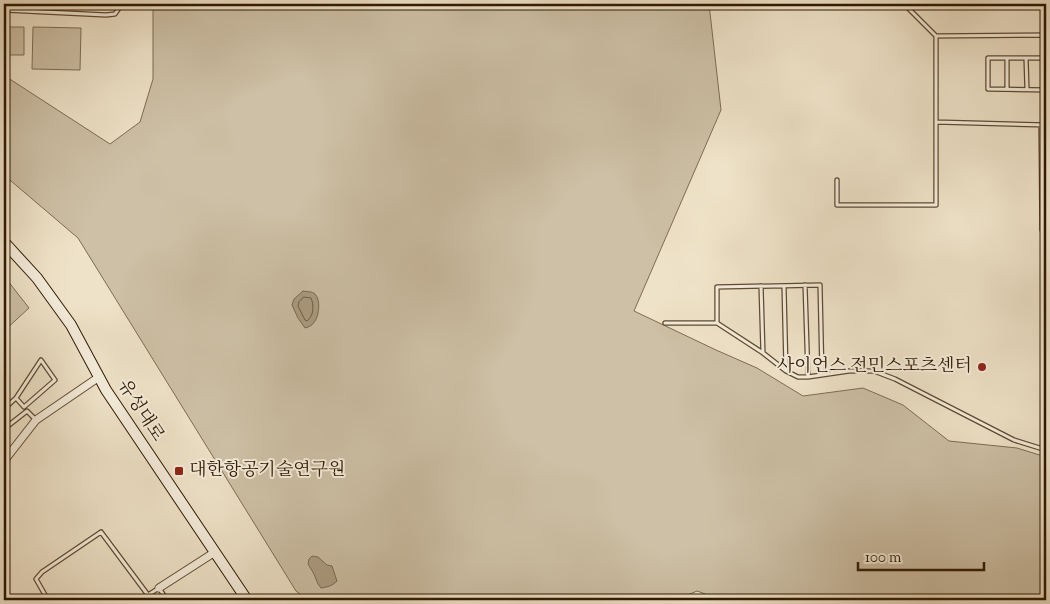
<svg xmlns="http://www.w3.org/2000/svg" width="1050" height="604" viewBox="0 0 1050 604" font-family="'Sorts Mill Goudy','Noto Serif KR',serif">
<rect width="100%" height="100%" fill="#eee2c8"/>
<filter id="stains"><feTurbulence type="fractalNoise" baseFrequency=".004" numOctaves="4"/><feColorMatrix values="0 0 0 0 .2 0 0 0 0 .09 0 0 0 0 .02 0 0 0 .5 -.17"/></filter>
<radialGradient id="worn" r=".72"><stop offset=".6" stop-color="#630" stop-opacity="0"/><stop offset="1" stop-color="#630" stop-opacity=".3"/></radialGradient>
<path fill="#cdc0a6" stroke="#7e6c53" d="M153,4H709L721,110L634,311L716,350L757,368L803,396L863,388L903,405L949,441L1017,448L1046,457V600H1029L1024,595L1021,600H722L697,591L676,600H308L296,591L78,238L4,175V77L5,76L110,144L140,122L153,79Z
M4,27H24V55H4Z
M33,27L81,28L80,70L32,69Z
M4,276L29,308L4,331Z"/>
<path fill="#ad9e84" stroke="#7a694f" d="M303,291C307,292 312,291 315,294C321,300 319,315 315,321C313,325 309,327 305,328L298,318L292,305L294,299Z
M312,556L318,557L327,565L332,566L337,581C332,586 328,587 321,588L318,584L314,574L308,564L309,559Z"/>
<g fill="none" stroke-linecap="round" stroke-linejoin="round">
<path stroke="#6e5c42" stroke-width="1" d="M304,297L311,298C314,305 314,316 307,321L305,320L298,306L299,302Z"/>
<defs>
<path id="service" d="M904,4L936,36L1046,35
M4,10L106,15L115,14L122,4
M1046,35V51
M1007,58V89
M1026,58L1027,89
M1046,58H988V89L1046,90
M936,122L1046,125
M1041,125L1042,230H1046
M837,180V205H936V36
M805,285L808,377
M761,286L763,353
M784,286L786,370
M665,323H717L763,353L786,371L798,377H808L849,371H874L895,379L1014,440L1046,450
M717,323V287L820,285L822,375
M16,398L24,407
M4,409L16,398L41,360L55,380L24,407
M4,429L27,411L36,420
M48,600L36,579L42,572L101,532L148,595
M140,600L159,588L167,600"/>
<path id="minor" d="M4,461L36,420L99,377
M159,588L215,552"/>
<path id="secondary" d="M4,242L37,278L71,325L106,390L247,600"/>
</defs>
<use href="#service" stroke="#5e4b32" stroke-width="5.5"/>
<use href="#minor" stroke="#5e4b32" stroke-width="9"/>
<use href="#secondary" stroke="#2e1900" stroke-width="12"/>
<use href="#service" stroke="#f4ecdb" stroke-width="3"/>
<use href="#minor" stroke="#f4ecdb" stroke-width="7"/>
<use href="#secondary" stroke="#f4ecdb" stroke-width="10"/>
</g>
<g fill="#8f2418" stroke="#f4ecdb" stroke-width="2">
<circle cx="982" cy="367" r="5"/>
<rect x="174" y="466" width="10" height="10" rx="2.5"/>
</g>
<g text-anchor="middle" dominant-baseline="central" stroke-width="4" stroke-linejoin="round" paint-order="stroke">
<g font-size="18" fill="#2e1900" stroke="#f4ecdb" text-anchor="end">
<text x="972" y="367">사이언스 전민스포츠센터</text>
<text x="189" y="471" text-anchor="start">대한항공기술연구원</text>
</g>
<g font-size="18" fill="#2e1900" stroke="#f4ecdb">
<text transform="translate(140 411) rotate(57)">유성대로</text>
</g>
</g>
<rect width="1050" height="604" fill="none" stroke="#eee2c8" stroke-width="20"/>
<rect x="5" y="5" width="1040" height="594" fill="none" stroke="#2e1900" stroke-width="2.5"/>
<rect x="10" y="10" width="1030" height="584" fill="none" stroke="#2e1900"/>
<path d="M858 562v8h126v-8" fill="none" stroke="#2e1900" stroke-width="2.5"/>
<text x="865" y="562" font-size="15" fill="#2e1900" stroke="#f4ecdb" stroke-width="4" paint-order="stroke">100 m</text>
<rect width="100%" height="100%" filter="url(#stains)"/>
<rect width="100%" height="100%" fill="url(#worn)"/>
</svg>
